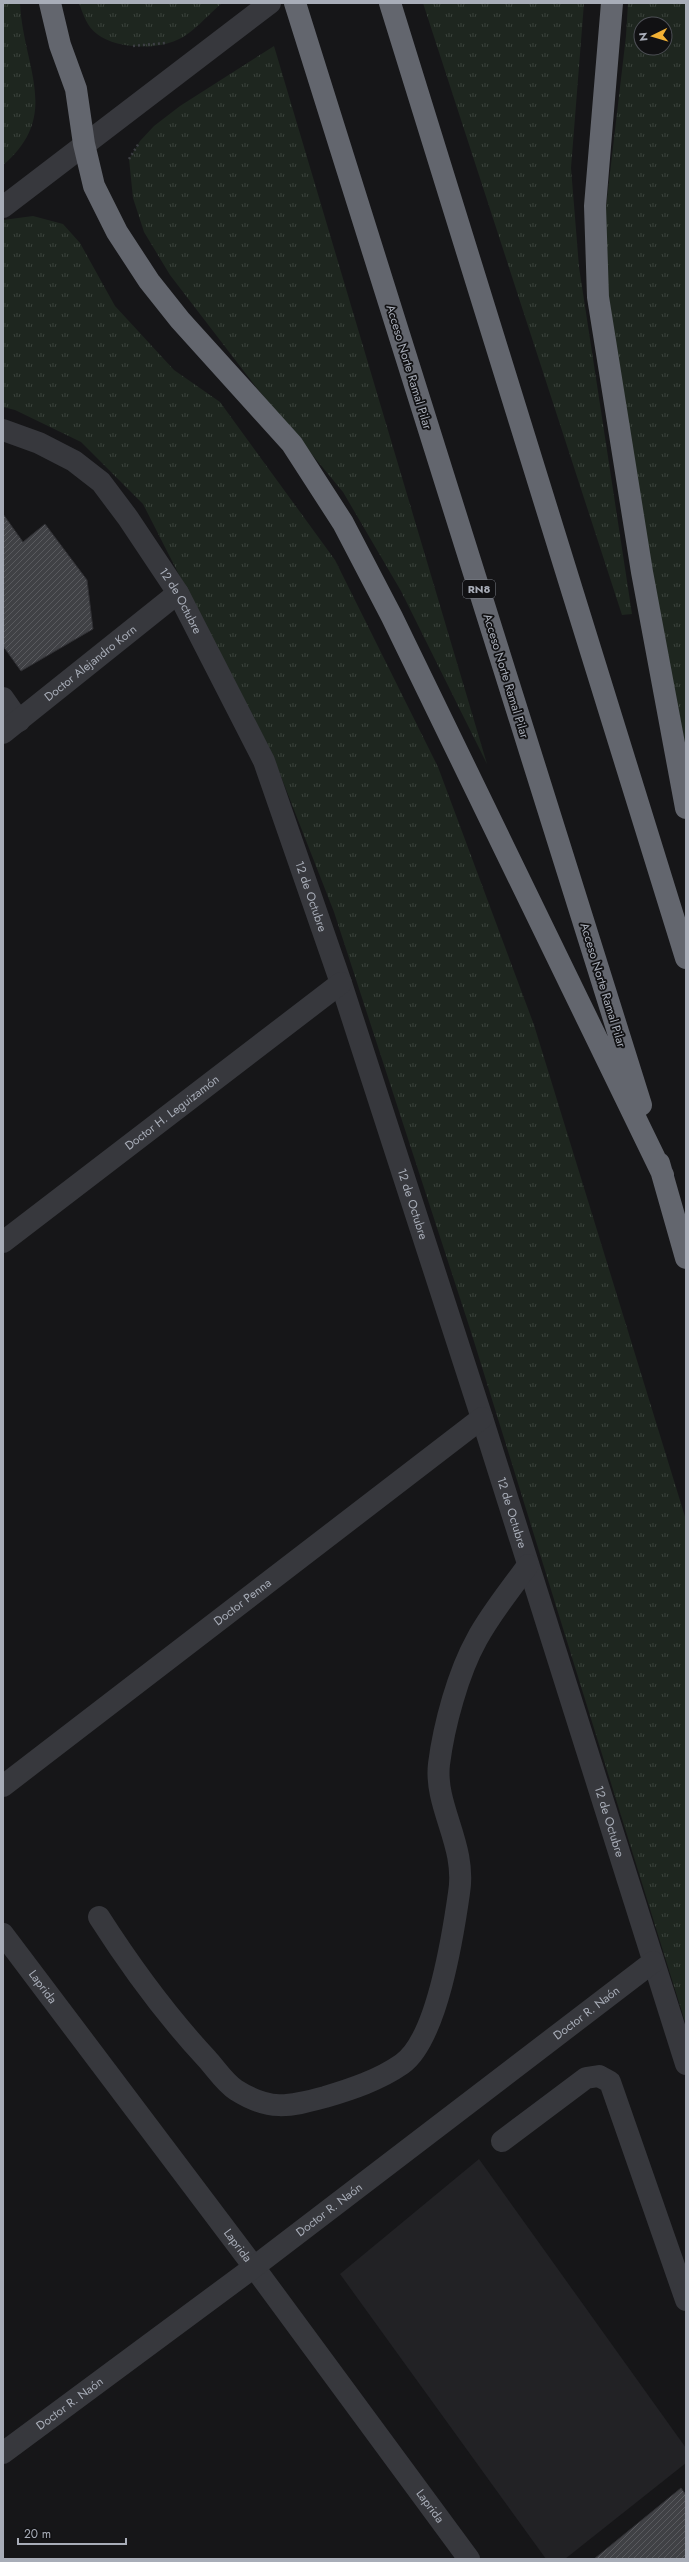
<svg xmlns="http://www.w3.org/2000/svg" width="689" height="2562" viewBox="0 0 689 2562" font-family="Jost,sans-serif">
<defs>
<pattern id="grass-tufts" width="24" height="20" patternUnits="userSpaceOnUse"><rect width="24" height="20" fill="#1e261f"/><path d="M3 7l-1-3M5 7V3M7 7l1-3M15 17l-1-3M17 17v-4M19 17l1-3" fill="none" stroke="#3c433d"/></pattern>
<pattern id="building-hatch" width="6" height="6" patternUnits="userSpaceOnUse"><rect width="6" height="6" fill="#404145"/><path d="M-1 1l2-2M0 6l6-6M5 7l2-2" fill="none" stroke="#595a5e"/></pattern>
</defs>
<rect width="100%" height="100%" fill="#161618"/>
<path fill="#222225" d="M479,2159L686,2448V2463L565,2559H546L340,2274Z"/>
<path fill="url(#grass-tufts)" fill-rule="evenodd" d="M3,3H20C23,67 62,115 3,165Z
M79,3H222C210,13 191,35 177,40C156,50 116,49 97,34C87,27 83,14 79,3Z
M423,3H584L571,168L579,267L632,614L622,615Z
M628,3H686V749L639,509L607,284L604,224L626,36ZM641,24H665V48H641Z
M274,46L487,764L401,591L343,492L256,387L170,275L144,232L133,198L129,159L140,141L154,126L180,106Z
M33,216L63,224L80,243L115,306L174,370L220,402L335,560L438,767L534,1025L686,1520V2025L472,1335L334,912L278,769L143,504L81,442L15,410L3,407V220Z"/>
<path fill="url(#building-hatch)" stroke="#303034" d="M3,514L23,542L45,524L87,580L93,629L21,671L3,646Z
M681,2488L686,2495V2559H594Z"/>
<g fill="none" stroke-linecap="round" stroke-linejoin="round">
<path stroke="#3d3f44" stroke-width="2.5" stroke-dasharray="2 3" stroke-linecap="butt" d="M133,46L165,43
M129,159L139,143"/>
<g stroke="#37383d" stroke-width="22">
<path d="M3,207L270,3"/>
<path id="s1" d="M3,430L39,443L74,461L101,482L128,518L178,593L264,761L341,983L482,1418L686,2064"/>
<path d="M3,698L19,721"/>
<path id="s2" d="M3,733L178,593"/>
<path id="s3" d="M3,1242L341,983"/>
<path id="s4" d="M3,1786L482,1418"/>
<path d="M99,1917C131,1967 166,2015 207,2059C216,2069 225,2083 236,2090C269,2111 288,2107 325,2097C352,2089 379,2080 402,2064C437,2039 453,1935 459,1893C467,1845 434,1807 439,1764C444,1725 458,1673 477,1639C491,1613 511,1589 528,1565"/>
<path id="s5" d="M3,1934L254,2267L469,2559"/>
<path d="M502,2141L586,2078L599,2076L610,2082L686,2300"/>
<path id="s6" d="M3,2453L254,2267L653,1962"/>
</g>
<path stroke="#63666e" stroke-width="22" d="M50,3L60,45L76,89L84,144L94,186L117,232L149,281L180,320L292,444L343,523L392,617L663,1175
M295,3L641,1105
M390,3L686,958
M612,3L595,206L598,297L642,572L686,808
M659,1163L686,1258"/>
</g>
<g text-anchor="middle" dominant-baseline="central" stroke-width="3.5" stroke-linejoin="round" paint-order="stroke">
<rect fill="#111113" stroke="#7b7e86" stroke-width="1" x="463" y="580" width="32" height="18" rx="3"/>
<g font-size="11" font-weight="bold" fill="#a8adb8">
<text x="479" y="589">RN8</text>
</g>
<g font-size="12" fill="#a8adb8" stroke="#111113">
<text transform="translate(409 367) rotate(73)">Acceso Norte Ramal Pilar</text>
<text stroke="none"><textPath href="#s1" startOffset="255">12 de Octubre</textPath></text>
<text stroke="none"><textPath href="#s2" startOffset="112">Doctor Alejandro Korn</textPath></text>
<text transform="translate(506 676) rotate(73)">Acceso Norte Ramal Pilar</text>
<text stroke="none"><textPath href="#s1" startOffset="579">12 de Octubre</textPath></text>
<text transform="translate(603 985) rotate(73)">Acceso Norte Ramal Pilar</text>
<text stroke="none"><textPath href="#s3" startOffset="213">Doctor H. Leguizamón</textPath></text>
<text stroke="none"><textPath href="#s1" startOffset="903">12 de Octubre</textPath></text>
<text stroke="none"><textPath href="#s1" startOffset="1227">12 de Octubre</textPath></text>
<text stroke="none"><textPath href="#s4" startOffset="302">Doctor Penna</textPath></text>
<text stroke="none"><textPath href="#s1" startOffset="1551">12 de Octubre</textPath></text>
<text stroke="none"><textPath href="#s5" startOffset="66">Laprida</textPath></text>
<text stroke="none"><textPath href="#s6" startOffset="731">Doctor R. Naón</textPath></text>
<text stroke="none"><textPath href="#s6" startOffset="407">Doctor R. Naón</textPath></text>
<text stroke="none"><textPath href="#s5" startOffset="390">Laprida</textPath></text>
<text stroke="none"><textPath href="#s6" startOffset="83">Doctor R. Naón</textPath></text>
<text stroke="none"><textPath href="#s5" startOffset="714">Laprida</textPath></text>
</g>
</g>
<rect width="689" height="2562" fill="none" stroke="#a8adb8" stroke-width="8"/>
<g transform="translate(653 36) rotate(265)"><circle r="19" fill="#111113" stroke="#4d4f55"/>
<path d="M0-3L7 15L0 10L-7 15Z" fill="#f2b134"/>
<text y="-6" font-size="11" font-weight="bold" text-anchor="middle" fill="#a8adb8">N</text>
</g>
<path d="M18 2538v6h108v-6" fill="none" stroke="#a8adb8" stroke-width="2"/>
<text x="24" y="2538" font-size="12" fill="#a8adb8" stroke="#111113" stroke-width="3" paint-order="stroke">20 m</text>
</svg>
